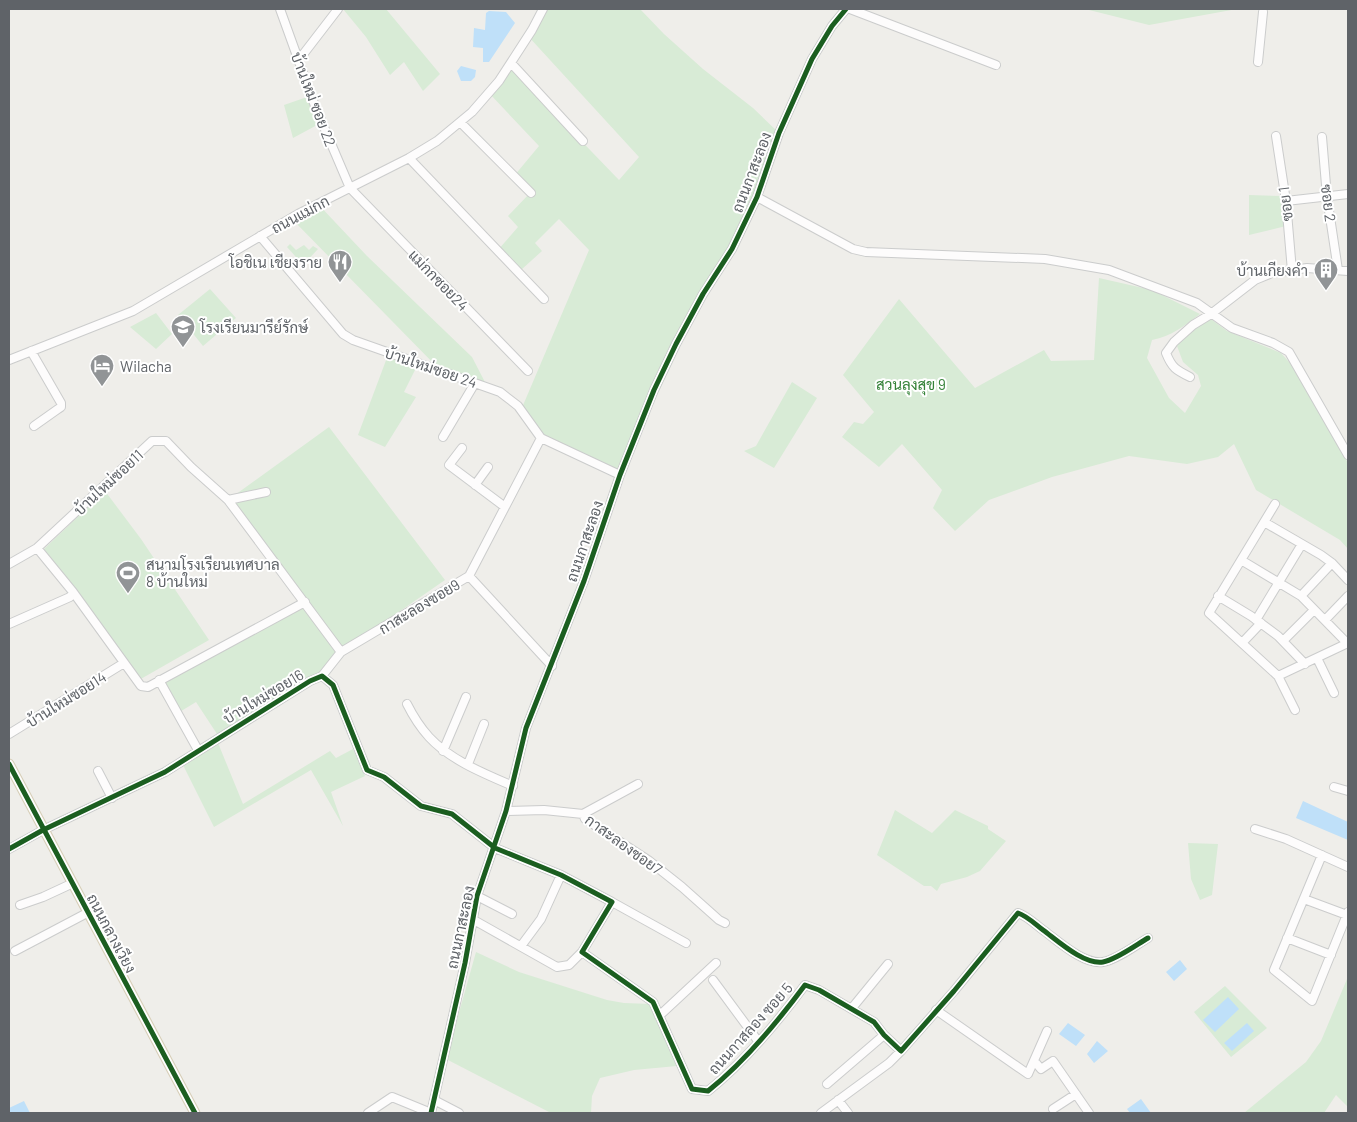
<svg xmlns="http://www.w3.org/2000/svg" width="1357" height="1122" viewBox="0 0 1357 1122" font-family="Barlow,Sarabun,sans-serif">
<rect width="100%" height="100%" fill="#efeeea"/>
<path fill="#d8ebd6" d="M343,9H386L440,74L423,91L404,62L390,75L366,37Z
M547,9H640L664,34L703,69L753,108L779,133L757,197L707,288L620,475L541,438L521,410L589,250L559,219L535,243L542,251L521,270L498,250L518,227L508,216L530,193L514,176L539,146L489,93L509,66L619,180L639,157L528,36Z
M1085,9H1237L1149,25Z
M307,97L319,124L293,138L284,105Z
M1249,195L1282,196L1286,226L1249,235Z
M318,204L367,256L472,357L488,388L440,370L291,218Z
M290,244L296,250L304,245L309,250L313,246L318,249L303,265L287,247Z
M1099,278L1152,290L1200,314C1184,326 1172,336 1152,340L1147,358L1169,398L1185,413L1201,386L1198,375L1183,362L1177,346L1189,332L1211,319L1227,331L1281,353L1290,363L1348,463V549L1340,540L1256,490L1234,444L1218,457L1187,464L1129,456L1052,477L989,500L955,531L933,508L942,490L902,444L879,467L842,437L854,422L863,424L874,412L843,375L899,299L975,388L1044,350L1051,361L1094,360Z
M210,289L236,318L203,346L178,315Z
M156,313L172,334L156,349L130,327Z
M388,355L416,368L404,392L416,397L385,447L358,435Z
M792,382L817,398L774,468L744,451L756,446Z
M329,427L445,580L341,652L322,676L219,737L196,702L178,713L159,680L304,602L228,500Z
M105,491L141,539L209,640L139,680L44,549Z
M218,743L243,804L330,751L336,758L353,749L365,776L331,792L343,826L311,770L214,827L183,765Z
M895,810L932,833L955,810L988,826V829L1006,841L980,871L967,877L941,884L937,891L931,886H924L877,855Z
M1188,843L1218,844L1212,895L1200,900L1191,879Z
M476,952L519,972L607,1000L624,1003L651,1004L677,1066L634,1070L600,1078L592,1096L591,1113H551L446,1059Z
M1347,979L1348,1107L1336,1095L1324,1113H1244L1306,1062L1321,1041Z
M1225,986L1267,1028L1231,1057L1194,1012Z"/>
<path fill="#bfe0f9" d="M489,11L506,12L515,23L489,62H483V48L473,47L474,28L485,30L486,13Z
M461,66L476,70L475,77L471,81H461L457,71Z
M1303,801L1348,822V840L1296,818Z
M1180,960L1187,969L1174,981L1166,972Z
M1228,997L1239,1009L1215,1032L1203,1020Z
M1068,1023L1085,1035L1076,1046L1059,1034Z
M1247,1023L1254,1031L1232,1051L1224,1043Z
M1097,1041L1108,1051L1094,1063L1087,1054Z
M1141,1099L1151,1113H1130L1127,1109Z
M24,1101L30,1113H9V1108Z"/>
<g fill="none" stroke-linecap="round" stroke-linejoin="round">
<defs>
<path id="minor" d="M280,9L315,106L350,188L528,371
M850,9L996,65
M298,61L338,9
M1258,62L1263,12
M511,63L583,141
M460,122L531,193
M1276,136L1286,201L1292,271
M1322,137L1327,197L1338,270
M409,158L544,299
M757,197L853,249L866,252L1045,259L1109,270L1197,303L1232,328L1273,343L1289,352L1348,455
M1286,201L1348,194
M260,236L343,334L353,340L500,392L518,406L541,438L620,475
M31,351L61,403V407L58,409L34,426
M9,360L133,311L298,214L409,158L437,141L472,112L499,81L532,30L543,9
M1190,377C1176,370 1172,368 1166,353L1174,342L1193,325L1211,314L1255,280L1272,273L1307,268L1348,271
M443,437L475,383
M462,448L449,465L505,507
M475,485L488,467
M228,500L266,492
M1275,504L1209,613L1278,676L1295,710
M1264,522L1321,555L1332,563L1348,580
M1241,560L1301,596L1347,643
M9,564L37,548L152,441H166L191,467L228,500L341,652
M469,576L541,438
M73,592L141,686L148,687L305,602
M1218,596L1251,616L1278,636L1305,664
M1301,596L1332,563
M1256,620L1302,544
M1325,620L1348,596
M9,624L70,597L73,592L37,548
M1283,641L1314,610
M1242,643L1261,623
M1317,658L1334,693
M322,676L341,652L469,576L552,666
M1278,676L1348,643
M159,680L198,750
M407,704C413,716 420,727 429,737C450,760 485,774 513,786
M9,734L124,663
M443,751L466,697
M468,764L484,724
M98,771L112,798
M1334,787L1348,791
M506,811L544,810L583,814L585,819L648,860L682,887L719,920L725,923
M583,814L638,784
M1255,829L1286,839L1348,867
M9,849L43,830L165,772L310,681L322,676L333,685L367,770L384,777L421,806L452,814L495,848L561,875L612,902L582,952L653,1002L692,1089L708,1091C742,1064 779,1020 805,985L819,990L874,1022L884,1035L901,1051L954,991L1018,913C1027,916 1035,924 1043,930C1058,941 1084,965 1103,962C1116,960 1136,945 1148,938
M1322,855L1274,970L1312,1001L1348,912
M477,896L512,914
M1304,899L1347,915
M612,902L686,943
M20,905L43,897L71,884
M472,919L557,967L569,965L582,952
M1287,938L1331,955
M521,946L541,919L561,875
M15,951L87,913
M713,980L758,1041
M852,1008L888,964
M936,1010L1028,1074L1047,1031
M659,1016L716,963
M1036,1063L1041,1069L1053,1061L1089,1113
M827,1084L884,1035
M434,1100L459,1113
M838,1100L848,1113
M1053,1109L1076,1094
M368,1113L392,1097L431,1113
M431,1113L465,963L477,896L506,811L526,728L584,581L620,475L654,390L676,344L703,294L732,249L757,197L779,133L812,59L832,26L846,9
M821,1113L889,1063L901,1051"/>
<path id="major" d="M9,764L195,1113"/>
</defs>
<use href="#minor" stroke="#cbcccc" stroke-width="10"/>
<use href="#major" stroke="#d7ceb8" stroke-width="11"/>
<use href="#minor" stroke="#fdfcfc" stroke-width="8"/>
<use href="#major" stroke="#f4f2e9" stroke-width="9"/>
<defs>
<path id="cycleway" d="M9,764L195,1113
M9,849L43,830L165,772L310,681L322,676L333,685L367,770L384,777L421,806L452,814L495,848L561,875L612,902L582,952L653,1002L692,1089L708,1091C742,1064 779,1020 805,985L819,990L874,1022L884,1035L901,1051L954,991L1018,913C1027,916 1035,924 1043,930C1058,941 1084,965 1103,962C1116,960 1136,945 1148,938
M431,1113L465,963L477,896L506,811L526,728L584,581L620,475L654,390L676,344L703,294L732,249L757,197L779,133L812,59L832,26L846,9"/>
</defs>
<use href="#cycleway" stroke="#fff" stroke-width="8"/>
<use href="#cycleway" stroke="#1b5e20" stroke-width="5"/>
</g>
<defs>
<symbol id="restaurant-pin" viewBox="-11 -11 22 30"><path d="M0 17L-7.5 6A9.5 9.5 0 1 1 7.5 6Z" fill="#919496" stroke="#fff"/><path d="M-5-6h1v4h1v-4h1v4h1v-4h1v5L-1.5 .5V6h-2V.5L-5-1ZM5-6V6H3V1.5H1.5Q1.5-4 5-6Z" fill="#fff"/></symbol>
<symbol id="building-pin" viewBox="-11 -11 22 30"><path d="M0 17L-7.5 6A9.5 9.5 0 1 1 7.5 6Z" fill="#919496" stroke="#fff"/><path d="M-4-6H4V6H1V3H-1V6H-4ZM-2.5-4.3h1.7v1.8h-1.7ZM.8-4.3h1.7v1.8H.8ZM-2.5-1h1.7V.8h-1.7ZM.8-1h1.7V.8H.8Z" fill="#fff"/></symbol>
<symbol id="school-pin" viewBox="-11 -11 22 30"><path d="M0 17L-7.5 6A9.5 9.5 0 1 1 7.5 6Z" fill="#919496" stroke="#fff"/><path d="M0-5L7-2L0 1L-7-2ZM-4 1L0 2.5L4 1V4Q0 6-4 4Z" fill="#fff"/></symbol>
<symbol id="hotel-pin" viewBox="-11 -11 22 30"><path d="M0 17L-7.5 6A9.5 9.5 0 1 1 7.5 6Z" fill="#919496" stroke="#fff"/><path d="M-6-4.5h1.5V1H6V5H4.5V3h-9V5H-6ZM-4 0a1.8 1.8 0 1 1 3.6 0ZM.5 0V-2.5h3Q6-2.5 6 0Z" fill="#fff"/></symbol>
<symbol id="stadium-pin" viewBox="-11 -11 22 30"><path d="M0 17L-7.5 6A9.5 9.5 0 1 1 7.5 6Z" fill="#919496" stroke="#fff"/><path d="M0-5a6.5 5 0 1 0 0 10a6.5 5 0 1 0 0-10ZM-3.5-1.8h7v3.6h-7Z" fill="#fff"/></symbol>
</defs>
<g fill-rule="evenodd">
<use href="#restaurant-pin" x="326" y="248" width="28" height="38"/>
<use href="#building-pin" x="1312" y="256" width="28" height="38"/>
<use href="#school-pin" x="169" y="313" width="28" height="38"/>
<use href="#hotel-pin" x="88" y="352" width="28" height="38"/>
<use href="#stadium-pin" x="114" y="559" width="28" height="38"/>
</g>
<g text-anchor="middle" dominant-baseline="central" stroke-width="4" stroke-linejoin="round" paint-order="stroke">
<g font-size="15" fill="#5f6368" stroke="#fff">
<text transform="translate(314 99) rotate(69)">บ้านใหม่ ซอย 22</text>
<text transform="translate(751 172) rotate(-69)">ถนนกาสะลอง</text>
<text transform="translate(1329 203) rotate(83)">ซอย 2</text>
<text transform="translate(1285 204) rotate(-97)">ซอย 1</text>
<text transform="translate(300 214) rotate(-28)">ถนนแม่กก</text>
<text transform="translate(439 280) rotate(46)">แม่กกซอย24</text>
<text transform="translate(431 367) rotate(19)">บ้านใหม่ซอย 24</text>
<text transform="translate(108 482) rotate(-43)">บ้านใหม่ซอย11</text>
<text transform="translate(584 541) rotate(-71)">ถนนกาสะลอง</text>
<text transform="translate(419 606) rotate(-31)">กาสะลองซอย9</text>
<text transform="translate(263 696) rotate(-31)">บ้านใหม่ซอย16</text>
<text transform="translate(66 699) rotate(-32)">บ้านใหม่ซอย14</text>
<text transform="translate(624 844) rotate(36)">กาสะลองซอย7</text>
<text transform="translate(460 927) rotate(-78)">ถนนกาสะลอง</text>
<text transform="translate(112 933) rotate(62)">ถนนกลางเวียง</text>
<text transform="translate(750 1028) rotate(-48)">ถนนกาสลอง ซอย 5</text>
</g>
<g font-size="15" fill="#5f6368" stroke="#fff" text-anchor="start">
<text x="322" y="262" text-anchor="end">โอชิเน เชียงราย</text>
<text x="1308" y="270" text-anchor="end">บ้านเกียงคำ</text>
<text x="200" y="327">โรงเรียนมารีย์รักษ์</text>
<text x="120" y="366">Wilacha</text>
<text x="146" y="564">สนามโรงเรียนเทศบาล<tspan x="146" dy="17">8 บ้านใหม่</tspan></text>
</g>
<g font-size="15" fill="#348238" stroke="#fff">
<text x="911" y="384">สวนลุงสุข 9</text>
</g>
</g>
<rect width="1357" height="1122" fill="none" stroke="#5f6368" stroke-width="20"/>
</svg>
